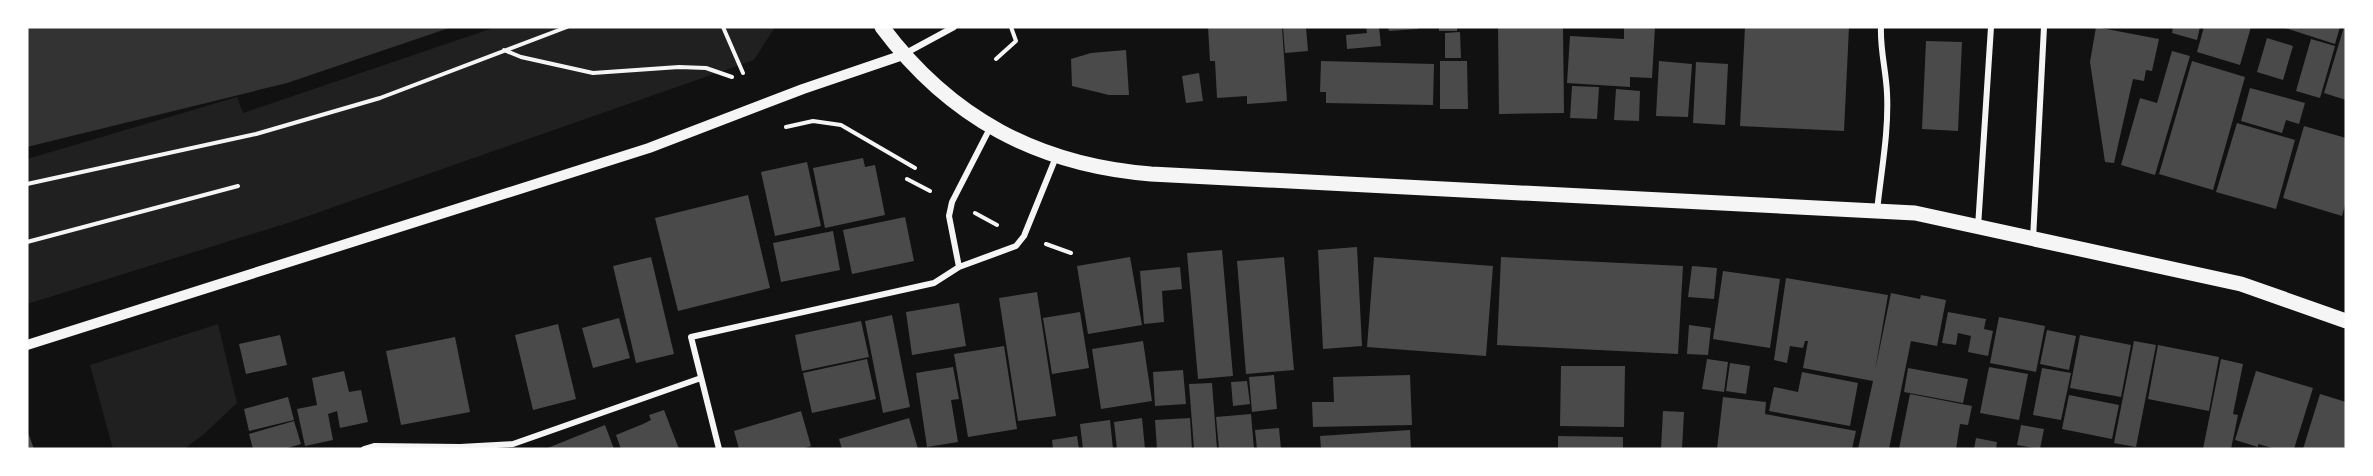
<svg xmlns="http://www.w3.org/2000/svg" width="2373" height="476" viewBox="0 0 2373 476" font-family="'Sofia Sans Condensed',sans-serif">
<rect width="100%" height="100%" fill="#111"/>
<path fill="#202020" d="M496,27H775L754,60L291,222L27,304V159L237,97L243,113Z
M218,324L237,403L204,434L184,449H113L90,365Z"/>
<path fill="#333" d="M27,27H452L287,83L27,147Z"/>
<path fill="#4a4a4a" d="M1208,27H1282L1287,101L1247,104V96L1217,98L1215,61H1210Z
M1283,27H1306L1308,51L1285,53Z
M1366,27H1379L1381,46L1347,49L1346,35L1367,33Z
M1388,27H1418V29L1389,31Z
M1439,27H1457V31H1439Z
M1498,27H1563L1564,113L1499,114Z
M1624,27H1655L1652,78L1630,77V87L1567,83L1570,36L1624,39Z
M1745,27H1849L1844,131L1740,126Z
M2096,27L2159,39L2152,71L2146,70L2144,81L2133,79L2114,163L2105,162L2090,62Z
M2173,27H2200L2197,40L2172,33Z
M2204,27H2251L2240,65L2197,52Z
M2282,27H2340L2335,44Z
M2344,27H2346V100L2324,93Z
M1460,32L1461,58H1445V33Z
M2267,38L2293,46L2283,80L2257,72Z
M2311,39L2335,46L2320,98L2296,91Z
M1926,41L1962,42L1958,131L1922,129Z
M1126,50L1129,95H1109L1072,86L1071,59L1091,53Z
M2172,51L2190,56L2155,175L2121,165L2140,98L2157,103Z
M1321,61L1434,64L1433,105L1326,103V92H1320Z
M1440,61H1467L1468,109H1440Z
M1659,61L1692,64L1688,117L1656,116Z
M2192,61L2245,77L2213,190L2159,174Z
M1696,62L1728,64L1725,125L1693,123Z
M1199,73L1203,101L1186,103L1182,76Z
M1572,86L1599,87L1597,119L1570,118Z
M2250,88L2305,103L2299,124L2286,120L2282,133L2241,121Z
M1616,89L1640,91L1639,121L1614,120Z
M2237,123L2295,140L2276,209L2216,192Z
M2304,126L2346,138V201L2342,216L2283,198Z
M863,158L865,167L875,165L885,215L825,228L813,168Z
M807,162L821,226L775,236L761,172Z
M748,195L770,288L678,311L655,218Z
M905,217L914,261L852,274L843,230Z
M833,231L840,270L781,282L773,243Z
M1357,247L1362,346L1323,349L1318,250Z
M1222,250L1233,376L1198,379L1187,253Z
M651,257L674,354L636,363L613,266Z
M1130,257L1142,325L1088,334L1077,266Z
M1284,257L1294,370L1246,374L1237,261Z
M1374,257L1493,266L1486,356L1367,347Z
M1501,257L1683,266L1678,354L1497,345Z
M1692,266L1717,268L1714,299L1688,297Z
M1180,267L1182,289L1162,291L1164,322L1144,324L1140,271Z
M1723,271L1780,279L1770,348L1713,339Z
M1786,278L1888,295L1875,371L1891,293L1920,299L1921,295L1946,300L1937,346L1911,341L1889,449H1858L1873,381L1803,368L1808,341H1805L1803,348L1790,346L1787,363L1774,360Z
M1037,292L1056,416L1018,421L999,298Z
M959,303L966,346L912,355L906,312Z
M1080,312L1089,368L1052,374L1043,318Z
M1948,312L1986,319L1984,329L1993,331L1988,356L1968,352L1971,336L1958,333L1956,345L1942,343Z
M892,315L910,407L883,413L865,321Z
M1999,317L2045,326L2036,372L1990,363Z
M619,318L630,358L593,368L582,328Z
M861,321L869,357L802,371L795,335Z
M558,324L576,399L533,410L515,335Z
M1689,325L1711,328L1708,355L1687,354Z
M2047,330L2076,336L2069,370L2040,364Z
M280,335L287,365L246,374L239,344Z
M2080,335L2131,345L2121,397L2070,388Z
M455,337L470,412L401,425L386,351Z
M1143,341L1152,401L1101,409L1092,349Z
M2134,341L2156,345L2136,447L2114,443Z
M2158,345L2219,357L2209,411L2148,399Z
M1004,346L1017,429L968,437L954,354Z
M867,359L876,399L812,413L803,373Z
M1707,359L1728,362L1724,392L1702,389Z
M2221,359L2243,364L2233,414L2238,415L2231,449H2203Z
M1730,363L1750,366L1746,394L1726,391Z
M1561,366H1625L1624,427L1560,426Z
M953,367L959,399L951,400L958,442L927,447L916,373Z
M1989,367L2028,374L2019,420L1980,413Z
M1908,368L1968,379L1963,403L1904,392Z
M2042,368L2071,373L2061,420L2033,415Z
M1183,370L1186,404L1155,406L1153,372Z
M344,371L349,392L361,390L368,422L340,428L337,411L328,414L333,440L305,446L297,409L317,405L312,378Z
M2256,371L2313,388L2294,449H2276L2258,444V447L2235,440Z
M1802,372L1858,383L1850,426L1769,411L1774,387L1798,392Z
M1274,375L1277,409L1252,412L1249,377Z
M1410,375L1412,425L1313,427L1312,402H1334L1333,377Z
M1247,381L1250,404L1233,406L1231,382Z
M1212,383L1217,449H1194L1189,384Z
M1910,394L1972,406L1968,425L1960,424L1956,449H1899Z
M2320,394L2346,402V449H2303Z
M2069,395L2119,405L2112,439L2062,429Z
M288,397L294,420L249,431L244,409Z
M1723,397L1766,402L1765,414L1856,431L1852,449H1717Z
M664,410L679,449H621L616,435L643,424L651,420L649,415Z
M801,411L811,446L802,449H739L734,431Z
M1663,411L1684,412L1682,449H1661Z
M1251,414L1254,449H1219L1216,417Z
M909,418L918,449H842L839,439Z
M1142,418L1145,449H1117L1114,422Z
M1190,418L1192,449H1157L1155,420Z
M1110,420L1113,449H1083L1080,424Z
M294,421L301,444L284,449H253L249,434Z
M605,425L614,449H545Z
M2021,425L2044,429L2040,449L2017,445Z
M1279,428L1281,449H1257L1255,430Z
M1410,430L1411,449H1321L1320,436Z
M27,431V430L34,449H27Z
M1077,436L1079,449H1053L1052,440Z
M1558,436L1623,437V449H1558Z
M1976,438L1997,442L1996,449H1974Z"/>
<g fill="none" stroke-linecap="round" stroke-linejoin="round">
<path stroke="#f5f5f5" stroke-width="4" d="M723,27L743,73
M504,50L521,57L593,73L679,67L706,68L732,77
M996,59L1016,41L1011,27
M786,127L813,121L841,125L915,168
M907,179L930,191
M27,184L256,134L380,98L567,27
M975,213L997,225
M27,242L238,186
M1046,244L1071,253"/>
<path stroke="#f5f5f5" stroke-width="6" d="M906,53L954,27
M1877,211C1881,172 1889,132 1887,93C1886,70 1880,50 1881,27
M1978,227L1991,27
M2033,239L2044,27
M959,267L949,216L952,202L990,128
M364,449L374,446L460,447L513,444L701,378
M719,449L691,337L934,283L959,267L1016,246L1024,236L1056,157"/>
<path stroke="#f5f5f5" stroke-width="10" d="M27,345L649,148L803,89L903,55"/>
<path stroke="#f5f5f5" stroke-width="15" d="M882,27C950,118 1038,165 1151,174L1915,213L2241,284L2346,321"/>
</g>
<rect width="2373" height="476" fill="none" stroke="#ffffff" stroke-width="57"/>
</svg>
